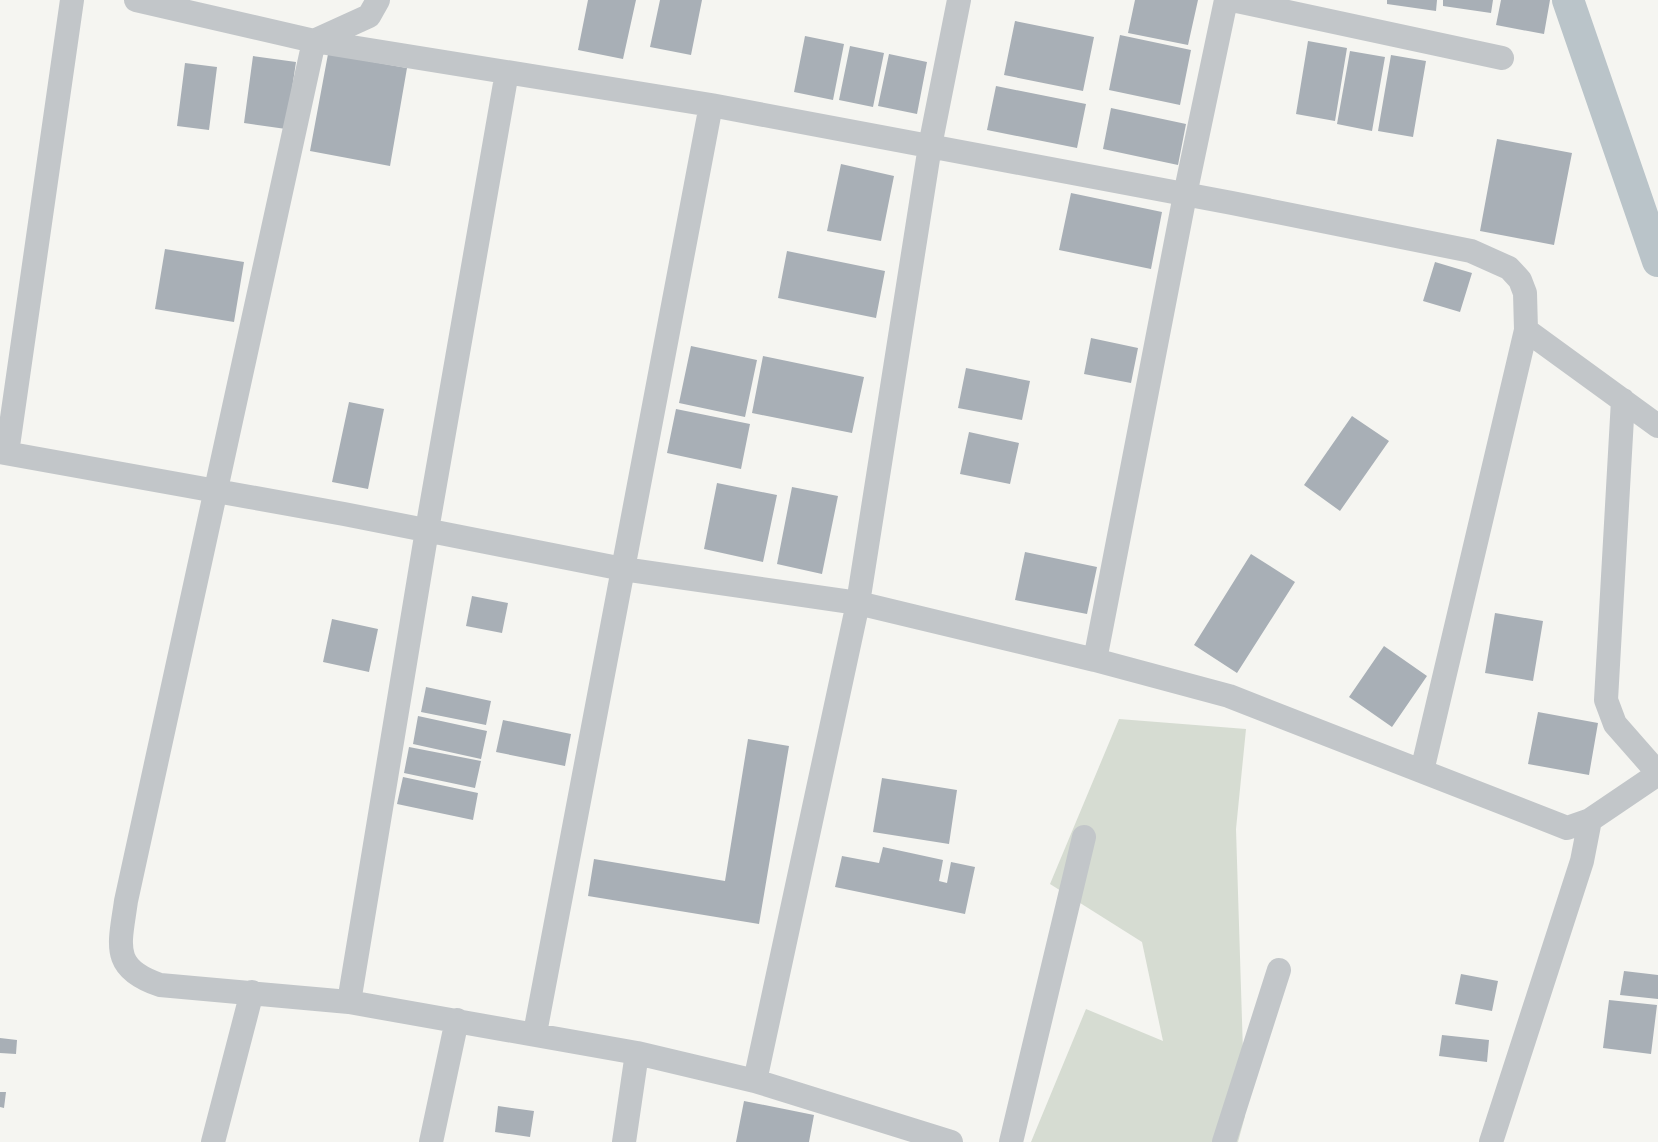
<svg xmlns="http://www.w3.org/2000/svg" width="1658" height="1142" viewBox="0 0 1658 1142" font-family="Mulish,sans-serif">
<rect width="100%" height="100%" fill="#f5f5f1"/>
<path fill="#d6dcd2" d="M1119,719L1246,729L1236,829L1245,1116L1238,1142H1031L1086,1009L1163,1041L1142,942L1050,884Z"/>
<g fill="none" stroke-linecap="round" stroke-linejoin="round">
<path stroke="#bac4c9" stroke-width="32" d="M1568,0L1658,261"/>
</g>
<path fill="#a8afb6" d="M588,0H636L623,59L578,50Z
M660,0H702L691,55L650,47Z
M1135,0H1198L1188,45L1128,33Z
M1387,0H1437L1436,11L1387,4Z
M1443,0H1493L1491,13L1443,6Z
M1501,0H1550L1544,34L1496,25Z
M1015,21L1094,37L1083,91L1004,75Z
M1120,35L1191,50L1180,105L1109,90Z
M805,36L844,44L833,100L794,92Z
M1308,41L1347,48L1335,121L1296,114Z
M850,46L884,53L873,107L839,100Z
M1350,51L1385,57L1372,131L1337,124Z
M328,54L407,68L390,166L310,151Z
M889,54L927,62L917,114L878,106Z
M1391,55L1426,61L1413,137L1378,131Z
M253,56L296,62L286,129L244,123Z
M185,63L217,67L209,130L177,126Z
M996,86L1086,104L1077,148L987,130Z
M1111,108L1186,124L1178,165L1103,149Z
M1497,139L1572,153L1554,245L1480,231Z
M841,164L894,176L881,241L827,231Z
M1071,193L1162,212L1151,269L1059,250Z
M165,249L244,262L234,322L155,309Z
M787,251L885,271L876,318L778,298Z
M1435,262L1472,273L1460,312L1423,301Z
M1091,338L1138,348L1131,383L1084,374Z
M691,346L757,360L745,417L679,403Z
M763,356L864,377L852,433L752,413Z
M966,368L1030,381L1022,420L958,408Z
M349,402L384,409L368,489L332,482Z
M676,409L750,424L741,469L667,453Z
M1352,416L1389,441L1340,511L1304,485Z
M969,432L1019,443L1010,484L960,474Z
M717,483L777,495L763,562L704,549Z
M792,487L838,496L822,574L777,564Z
M1025,552L1097,567L1087,614L1015,600Z
M1251,554L1295,582L1237,673L1194,645Z
M472,596L508,603L502,633L466,626Z
M1495,613L1543,621L1533,681L1485,673Z
M332,619L378,629L369,672L323,662Z
M1384,646L1427,676L1392,727L1349,697Z
M426,687L491,701L486,725L421,712Z
M1538,712L1598,723L1589,775L1528,764Z
M418,716L487,731L481,759L413,744Z
M503,720L571,734L565,766L496,752Z
M748,739L789,746L759,924L588,896L594,859L725,881Z
M409,747L481,761L475,788L404,773Z
M403,777L478,793L473,820L397,804Z
M882,778L957,790L949,844L873,832Z
M883,847L943,860L939,881L947,883L951,862L975,867L965,914L835,887L842,856L879,863Z
M1624,971L1658,975V999L1620,995Z
M1461,974L1498,981L1492,1011L1455,1004Z
M1609,1000L1657,1005L1651,1054L1603,1048Z
M1442,1035L1489,1040L1487,1062L1439,1056Z
M0,1038L17,1040L16,1054L0,1053Z
M0,1092H6L4,1108L0,1107Z
M744,1101L814,1115L809,1142H736Z
M498,1106L534,1111L530,1137L495,1132Z"/>
<g fill="none" stroke-linecap="round" stroke-linejoin="round">
<path stroke="#c2c6c9" stroke-width="24" d="M136,0L314,41L711,105L1232,203L1471,251L1509,268L1520,280L1525,293L1526,330L1422,771
M1232,0L1502,58
M507,72L427,530L349,1002L637,1053
M1526,330L1658,426
M1623,400L1606,700L1615,724L1658,773
M0,452L344,514L623,569L858,603L1095,660L1229,696L1567,828L1590,820L1658,774
M7,453L72,0
M1095,660L1185,195L1226,0
M349,1002L160,985C110,968 120,945 126,901L314,41L369,16L378,0
M535,1033L711,105
M755,1081L858,603L930,146L959,0
M213,1142L252,992
M431,1142L457,1020
M624,1142L637,1053L755,1081L951,1142
M1011,1142L1084,837
M1224,1142L1279,970
M1491,1142L1582,861L1590,820"/>
</g>
</svg>
